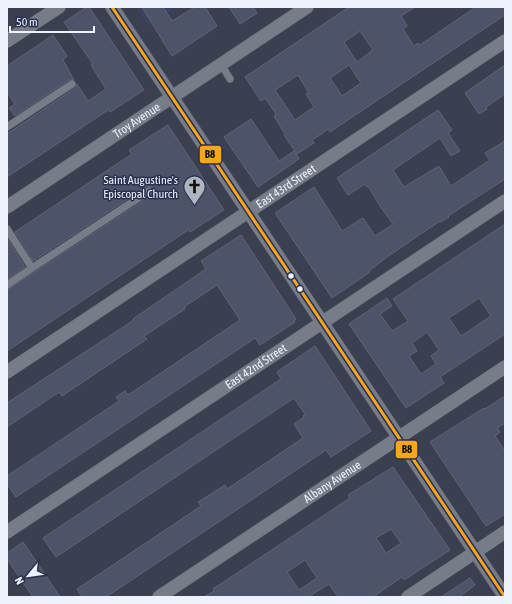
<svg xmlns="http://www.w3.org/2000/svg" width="512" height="604" viewBox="0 0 512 604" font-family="'Asap Condensed',sans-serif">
<rect width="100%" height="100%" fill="#3b4051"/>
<path fill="#384365" d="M137,7H177L149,25Z"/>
<path fill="#4d5369" stroke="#606574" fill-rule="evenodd" d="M87,7H89L144,90L110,112L108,110L7,177V134L75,88L77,84L88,101L106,89L91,65L93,64L64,22Z
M142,7H163L172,21L195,7H205L217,26L172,56Z
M229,7H253L257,13L240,24Z
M349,7H415L401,16L407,26L403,29L414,46L418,43L420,45L476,7H505V15L330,132L328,129L320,135L312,140L314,143L297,154L284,135L285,134L274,116L276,114L265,98L261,101L245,77ZM360,31L373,50L357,62L344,42ZM349,65L361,83L342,96L330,78ZM298,75L309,93L306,94L314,107L295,120L275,90Z
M53,35L67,56L63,60L74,80H69L15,116L9,108L15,104L7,92V66Z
M505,65V94L486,107L487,109L479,114L465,93Z
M438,110L452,130L448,133L460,151L451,156L440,138L393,170L404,187L439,166L451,186L490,160L485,153L505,141V179L448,216L449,217L441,222L440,221L387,257L369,271L370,272L332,298L275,213L314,187L342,231L363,218L375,236L393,224L380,206L368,186L367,187L365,184L348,195L337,178Z
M251,119L279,161L294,151L299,159L258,187L224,137Z
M168,125L224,210L190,232L188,230L7,351V290L152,195L154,190L151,186L146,187L33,261L15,232L132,154L129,150Z
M505,224V334L440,377L444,383L406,408L349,324L387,298L392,306L380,314L392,331L408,321L393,299ZM479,298L491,316L461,336L449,318ZM427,332L439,350L431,356L436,364L421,374L409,356L417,351L412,343Z
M241,235L296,319L294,320L295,322L260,345L255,338L16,497L7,484V476L119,401L116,397L125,391L128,395L240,320L217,285L184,307L185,309L144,336L147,339L62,396L59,392L7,427V403L134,320L133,319L206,269L201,261Z
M7,238L25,267L7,279Z
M315,346L371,431L331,457L326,450L106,597H82L77,589L201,506L198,502L211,494L225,485L227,489L303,438L294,424L304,417L303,416L305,414L294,398L56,557L43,538L281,379L277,372Z
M505,396V423L497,428L500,432L495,436L505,451V514L486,526L430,442L484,408L485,409Z
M393,467L450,550L404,580L402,577L373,597H338L329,584L308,597H204L214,591L213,589L350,498L348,495ZM391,529L401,543L386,553L376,538ZM305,560L317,578L299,590L287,572Z
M23,542L42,570L60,597H33L22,581L7,559V553Z
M470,578L475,585L459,597H441Z"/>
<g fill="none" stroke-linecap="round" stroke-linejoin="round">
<defs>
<path id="service" d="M221,64L230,79
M7,127L72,84
M7,229L32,268L7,285
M32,268L149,191"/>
<g id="minor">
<path d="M112,7L505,597"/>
<path d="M7,41L59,7"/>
<path id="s1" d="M7,207L307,7"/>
<path id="s2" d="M7,372L505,41"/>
<path id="s3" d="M7,532L505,201"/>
<path id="s4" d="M159,597L505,367"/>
<path d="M408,597L505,532"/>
</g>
</defs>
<use href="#service" stroke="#595d6a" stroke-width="8"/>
<use href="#minor" stroke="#595d6a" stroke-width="14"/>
<use href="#service" stroke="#777c89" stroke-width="7"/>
<use href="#minor" stroke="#777c89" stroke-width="13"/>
<defs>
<path id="bus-1" d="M112,7L505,597"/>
</defs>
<use href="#bus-1" stroke="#28314f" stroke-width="6"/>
<use href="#bus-1" stroke="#faa61a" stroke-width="3"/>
</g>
<defs>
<symbol id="church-pin" viewBox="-11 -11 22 30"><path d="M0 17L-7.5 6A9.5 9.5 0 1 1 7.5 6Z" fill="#afb4c1" stroke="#28314f"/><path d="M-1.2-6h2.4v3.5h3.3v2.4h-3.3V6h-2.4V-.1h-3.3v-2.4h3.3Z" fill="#111"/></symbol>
</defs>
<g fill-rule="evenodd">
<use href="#church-pin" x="182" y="174" width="25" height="34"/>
</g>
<g fill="#edf2fd" stroke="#28314f" stroke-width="1.5">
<circle cx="291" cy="276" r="3.5"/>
<circle cx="300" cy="289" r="3.5"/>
</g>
<g text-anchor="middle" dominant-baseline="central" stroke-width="3" stroke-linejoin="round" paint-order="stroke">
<g font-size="12" fill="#edf2fd" stroke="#28314f">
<text stroke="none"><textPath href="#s1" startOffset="156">Troy Avenue</textPath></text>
<text stroke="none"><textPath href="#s2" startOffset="335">East 43rd Street</textPath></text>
<text stroke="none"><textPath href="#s3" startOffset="299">East 42nd Street</textPath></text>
<text stroke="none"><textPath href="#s4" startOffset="208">Albany Avenue</textPath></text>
</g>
<g font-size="12" fill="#edf2fd" stroke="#28314f" text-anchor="end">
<text x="178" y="180">Saint Augustine's<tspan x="178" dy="14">Episcopal Church</tspan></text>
</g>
</g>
<g stroke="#28314f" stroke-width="1.5">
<rect x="199" y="145" width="23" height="19" rx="4" fill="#faa61a"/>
<rect x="395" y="440" width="23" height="19" rx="4" fill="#faa61a"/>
</g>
<g font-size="11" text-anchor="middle" font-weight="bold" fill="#111">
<text x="210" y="158">B8</text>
<text x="407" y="453">B8</text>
</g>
<rect width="512" height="604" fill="none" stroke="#edf2fd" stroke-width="16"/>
<g transform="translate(28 576) rotate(241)" stroke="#28314f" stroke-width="3" paint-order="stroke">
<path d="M0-3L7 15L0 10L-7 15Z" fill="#edf2fd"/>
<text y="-6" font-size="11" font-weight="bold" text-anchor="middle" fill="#edf2fd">N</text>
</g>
<path d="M10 26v6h84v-6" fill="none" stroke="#edf2fd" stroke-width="2"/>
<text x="16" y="26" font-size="12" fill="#edf2fd" stroke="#28314f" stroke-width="3" paint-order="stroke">50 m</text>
</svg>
